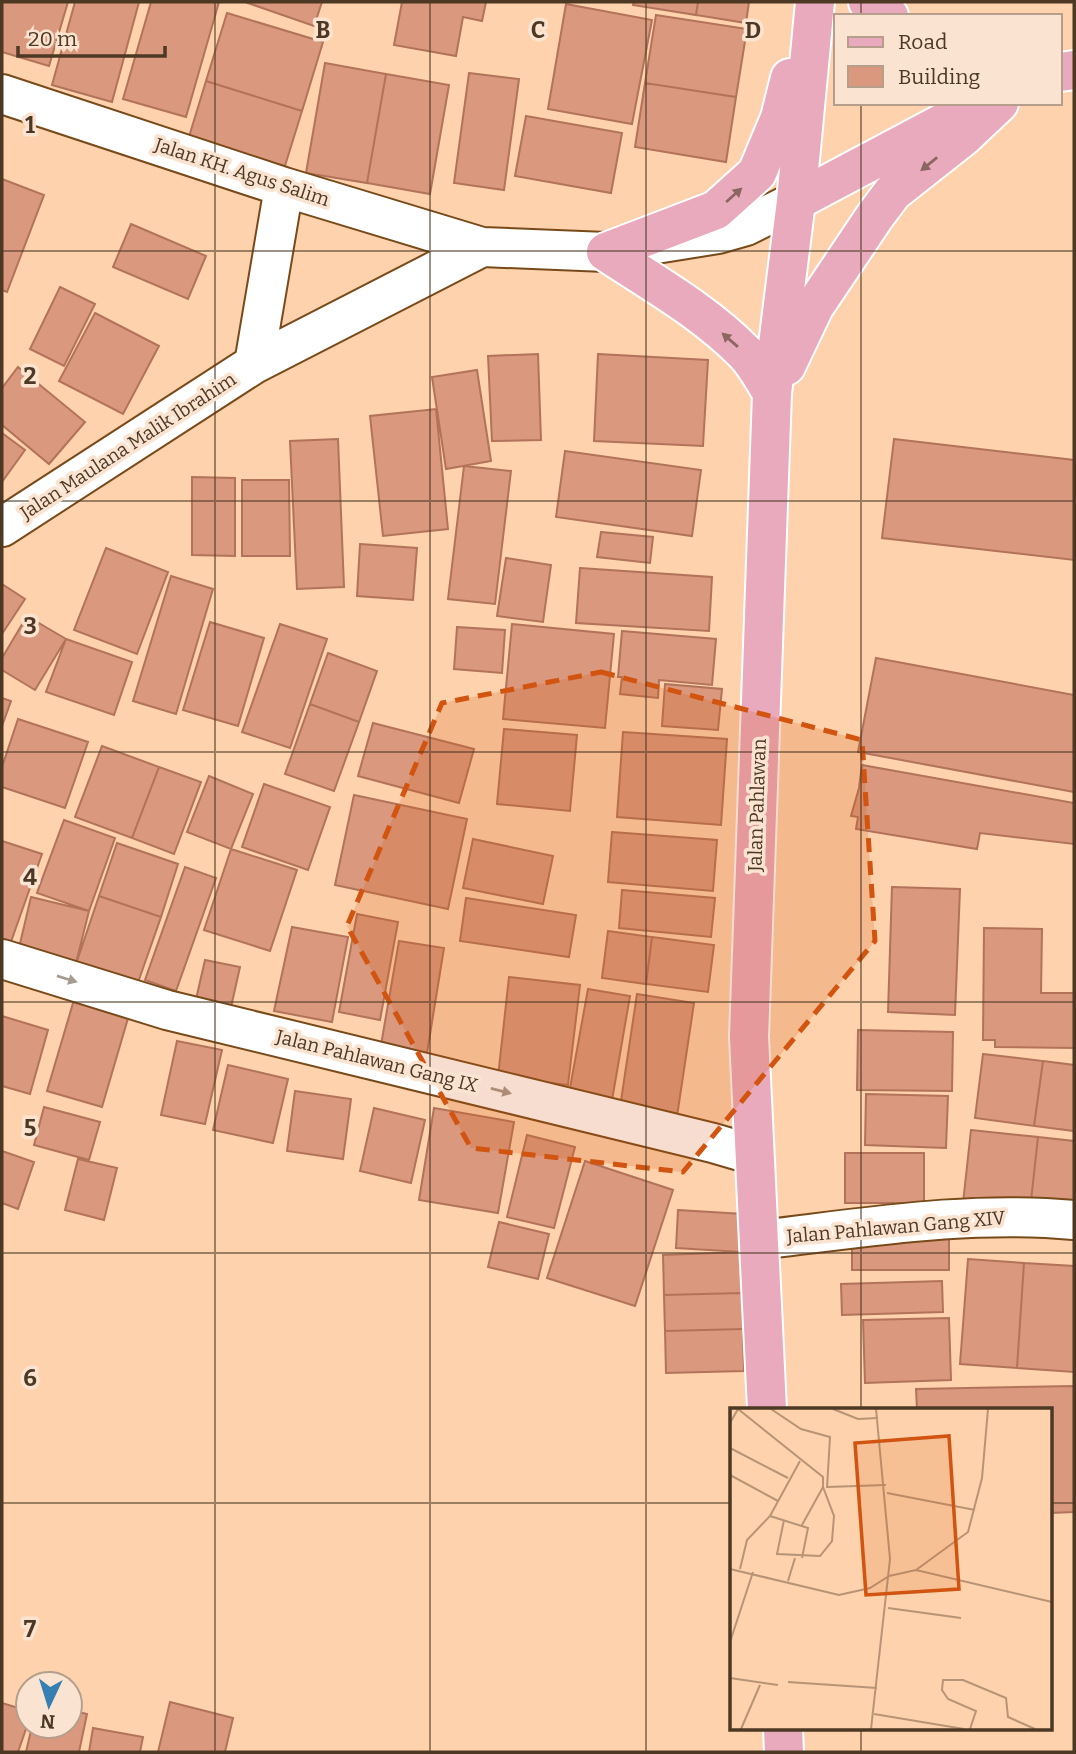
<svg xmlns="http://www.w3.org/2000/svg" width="1076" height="1754" viewBox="0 0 1076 1754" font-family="Bitter,serif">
<rect width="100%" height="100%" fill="#fdd2ac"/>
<path fill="#da997e" stroke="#b2735a" stroke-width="2" d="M2,2H68L49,66L2,52Z
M75,2H139L112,102L52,85Z
M151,2H219L186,117L123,99Z
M245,2H322L314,26Z
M402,2H486L482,21L463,17L456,56L394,45Z
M634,2H698L696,15L633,5Z
M698,2H749L746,23L696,15Z
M566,4L652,20L632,124L548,109Z
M227,13L323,42L302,111L206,81Z
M656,15L747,29L736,97L645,83Z
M325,63L386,74L367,183L306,173Z
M469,73L519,79L504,190L454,183Z
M386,74L449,85L430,194L367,183Z
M206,81L302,111L284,169L188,140Z
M645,83L736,97L726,162L635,147Z
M526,116L622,133L611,193L515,176Z
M2,179L44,195L7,292L2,290Z
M131,224L206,256L188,299L113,267Z
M60,287L95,304L64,366L30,349Z
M95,313L159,346L123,414L59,381Z
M538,354L541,440L492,441L488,356Z
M598,354L708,360L703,446L594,441Z
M18,367L85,422L49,464L2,425V388Z
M477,370L491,461L446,469L432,377Z
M436,409L448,529L383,536L370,416Z
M2,433L25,450L2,482Z
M338,439L344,587L297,589L290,441Z
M894,439L1074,460V560L882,538Z
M565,451L701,470L692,536L556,517Z
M464,466L511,471L495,604L448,599Z
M192,477L235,478V556L192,555Z
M242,480H289L290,556H242Z
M601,532L653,537L650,563L597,557Z
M360,544L417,548L413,600L357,596Z
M106,548L168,572L137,654L74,630Z
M506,558L551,565L543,622L497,616Z
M580,568L712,577L709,631L576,623Z
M171,576L213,589L176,714L133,701Z
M2,584L25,599L2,634Z
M27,616L66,639L35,690L2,670V658Z
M210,622L264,638L238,726L183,710Z
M280,624L327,639L290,748L242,732Z
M512,624L614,634L605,728L503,719Z
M457,627L505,630L502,673L454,669Z
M622,631L716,639L712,685L659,680L658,698L620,694L622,677H618Z
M66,639L132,662L114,715L46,692Z
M328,653L377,671L359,722L310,704Z
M876,658L1074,695V792L858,752Z
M665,684L722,689L718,730L662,726Z
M2,698L11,701L2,726Z
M310,704L359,722L334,791L285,774Z
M18,719L88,742L65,808L2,787V767Z
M373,723L474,749L459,803L358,776Z
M504,729L577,735L570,811L497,804Z
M623,732L727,739L721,825L617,817Z
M102,746L159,767L132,838L75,817Z
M862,765L1074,803V844L980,833L977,849L856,829L858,817L851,816L859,788Z
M159,767L201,782L174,854L132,838Z
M209,776L253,794L231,849L187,832Z
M264,784L330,807L308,870L242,847Z
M354,795L467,819L448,909L335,885Z
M64,820L115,838L89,911L37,893Z
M612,832L717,840L713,891L608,882Z
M473,839L553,856L543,904L463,888Z
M2,841L42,854L7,953L2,952Z
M117,843L178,864L161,917L99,896Z
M231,849L297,870L270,951L204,930Z
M185,867L216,878L176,991L145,980Z
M892,887L960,889L955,1015L888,1012Z
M622,890L715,898L711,937L619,928Z
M99,896L161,917L136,988L75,967Z
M31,897L89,911L75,967L18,952Z
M466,898L576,915L569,957L460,941Z
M357,914L398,922L380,1020L339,1012Z
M292,927L348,937L332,1022L274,1011Z
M984,928L1042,929L1041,993H1074V1048L995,1047V1040H983Z
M608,931L652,937L646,984L602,978Z
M652,937L714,945L708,992L646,984Z
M399,941L444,948L427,1053L381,1045Z
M205,960L240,967L229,1016L194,1008Z
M509,977L580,985L568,1085L498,1077Z
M588,989L630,996L611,1106L568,1099Z
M76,993L131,1008L102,1107L47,1091Z
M637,994L694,1003L676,1123L619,1114Z
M2,1016L48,1030L30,1094L2,1086Z
M858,1030L953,1032L952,1091L857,1090Z
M177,1041L222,1050L205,1124L161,1115Z
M983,1054L1043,1061L1034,1126L975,1118Z
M1043,1061L1074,1065V1131L1034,1126Z
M228,1065L288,1079L273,1143L213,1130Z
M295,1091L351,1099L343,1159L287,1151Z
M866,1094L948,1096L946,1148L865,1145Z
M44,1107L100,1122L89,1160L34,1145Z
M374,1108L425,1120L411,1183L360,1171Z
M434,1108L514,1122L498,1213L419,1200Z
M971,1130L1038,1137L1030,1210L963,1203Z
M527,1135L575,1147L554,1228L507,1217Z
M1038,1137L1074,1141V1215L1030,1210Z
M2,1151L34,1162L18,1209L2,1203Z
M845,1153H924V1203H845Z
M78,1159L117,1168L104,1220L65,1210Z
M585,1161L673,1190L635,1306L547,1278Z
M678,1210L743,1214L741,1252L676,1248Z
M499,1222L549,1234L538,1279L488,1267Z
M852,1233H949V1270H852Z
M741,1252L742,1293L664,1295L663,1255Z
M968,1259L1024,1263L1017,1368L960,1364Z
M1024,1263L1074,1266V1372L1017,1368Z
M942,1281L943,1312L842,1315L841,1284Z
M742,1293L743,1329L665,1331L664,1295Z
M949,1318L951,1380L865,1383L863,1320Z
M743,1329L744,1371L666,1373L665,1331Z
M1074,1386V1512L1050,1513V1409H917L916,1389Z
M170,1702L233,1718L225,1752H158Z
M2,1703L28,1711V1723L18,1752H2Z
M70,1710L87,1714L79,1752H26L32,1726H70Z
M93,1728L143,1737L140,1752H89Z"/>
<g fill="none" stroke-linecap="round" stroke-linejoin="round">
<defs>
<path id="minor" d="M2,94L284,187L482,247L606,252L718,234L746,226L796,201
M254,364L284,187
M2,527L254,364L482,247
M2,959L167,1010L713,1143L754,1155
M759,1240C863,1228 969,1210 1074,1220"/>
<path id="major" d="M868,2L889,16
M1060,72L1074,70
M796,201L971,108
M606,252L716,210L757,173L780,118L790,78
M606,252C653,283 705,312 745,353C756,364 764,380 772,393
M786,366L814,307L875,216L893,192L964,136L999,103
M767,1409L749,1037L772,393L796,201L815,2
M783,1728L784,1752"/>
</defs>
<use href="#minor" stroke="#784a1a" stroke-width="42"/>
<use href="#major" stroke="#fff" stroke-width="42"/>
<use href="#minor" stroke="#fff" stroke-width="38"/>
<use href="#major" stroke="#eaaabd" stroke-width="38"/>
</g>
<defs><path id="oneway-solid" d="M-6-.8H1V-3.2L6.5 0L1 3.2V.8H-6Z" transform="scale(1.75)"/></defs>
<g fill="#8c6661">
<use href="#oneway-solid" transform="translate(929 164) rotate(141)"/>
<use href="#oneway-solid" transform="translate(734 195) rotate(-42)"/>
<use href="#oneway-solid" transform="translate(730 340) rotate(-139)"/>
</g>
<g fill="#a69c92">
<use href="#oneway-solid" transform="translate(67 979) rotate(17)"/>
<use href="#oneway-solid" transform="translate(501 1091) rotate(14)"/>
</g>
<path fill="#d15410" fill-opacity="0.2" stroke="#d15410" stroke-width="5" stroke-dasharray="14 9" stroke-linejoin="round" d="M601,672L862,740L875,941L683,1172L471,1148L347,926L442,703Z"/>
<path fill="none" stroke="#4d3824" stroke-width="2" stroke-opacity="0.55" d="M215,2V1752M430,2V1752M646,2V1752M861,2V16M861,103V1409M2,251H1074M2,501H1074M2,752H1074M2,1002H1074M2,1253H1074M2,1503H731M1050,1503H1074M861,1728V1752"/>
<g text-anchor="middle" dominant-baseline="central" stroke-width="7" stroke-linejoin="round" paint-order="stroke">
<g font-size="19" fill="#4d3824" stroke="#fae4d1">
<text transform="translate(242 172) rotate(18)">Jalan KH. Agus Salim</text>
<text transform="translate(128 446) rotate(-33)">Jalan Maulana Malik Ibrahim</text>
<text transform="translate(757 805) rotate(-88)">Jalan Pahlawan</text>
<text transform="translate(377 1061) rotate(14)">Jalan Pahlawan Gang IX</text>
<text transform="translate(896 1227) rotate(-5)">Jalan Pahlawan Gang XIV</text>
</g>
</g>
<g transform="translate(730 1408)">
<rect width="322" height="322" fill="#fdd2ac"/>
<path fill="none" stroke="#b79476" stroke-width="2" d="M41,1L71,21L100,29L97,80M103,1L128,11L148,10M0,15L8,1L93,69V79L72,117M0,40L58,70M0,67L48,93M97,79L156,77M157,85L245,102M40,108L78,120L72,150M54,112L47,146L90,148L102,133L104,108L93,79M0,161L109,187L140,180L159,168M10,161L17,132L40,108L70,53M186,162L238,124L252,70L258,1M159,168L186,162L322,194M58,173L65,150M158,200L231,210M0,234L23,164M0,270L48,277M58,274L147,280M144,306L234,321M11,321L30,277M141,321L160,151L146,1M240,321L246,303L218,291L212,282L213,272H233L276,290L278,309L305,321"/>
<path fill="#d15410" fill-opacity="0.15" stroke="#d15410" stroke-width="3.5" d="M219,28L229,181L136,187L125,35Z"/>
<rect width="322" height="322" fill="none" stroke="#4d3824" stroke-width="3.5"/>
</g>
<g font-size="23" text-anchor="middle" font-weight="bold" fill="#4d3824" stroke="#fae4d1" stroke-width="7" stroke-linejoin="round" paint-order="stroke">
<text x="323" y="38">B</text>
<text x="538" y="38">C</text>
<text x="753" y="38">D</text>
<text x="30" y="133">1</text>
<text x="30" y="384">2</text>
<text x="30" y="634">3</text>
<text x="30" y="885">4</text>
<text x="30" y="1136">5</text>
<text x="30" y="1386">6</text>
<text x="30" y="1637">7</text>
</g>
<rect width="1076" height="1754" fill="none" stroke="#4d3824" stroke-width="7"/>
<rect x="834" y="14" width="228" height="91" fill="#fae4d1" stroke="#b59f8c" stroke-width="2"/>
<rect x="848" y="37" width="35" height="10" fill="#eaaabd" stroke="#b59f8c" stroke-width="2"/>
<text x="898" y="49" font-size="21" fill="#4d3824">Road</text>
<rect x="848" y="66" width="35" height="21" fill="#da997e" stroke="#b59f8c" stroke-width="2"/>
<text x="898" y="84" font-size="21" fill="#4d3824">Building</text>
<g transform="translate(49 1705) rotate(184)"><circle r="33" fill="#fae4d1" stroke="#b59f8c" stroke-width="2"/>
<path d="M0-5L12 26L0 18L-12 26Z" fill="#357fb2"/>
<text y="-10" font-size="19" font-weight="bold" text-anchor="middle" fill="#4d3824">N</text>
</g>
<path d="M18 46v10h147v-10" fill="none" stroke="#4d3824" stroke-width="3.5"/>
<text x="28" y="46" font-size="21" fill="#4d3824" stroke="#fae4d1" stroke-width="5" paint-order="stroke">20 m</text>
</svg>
